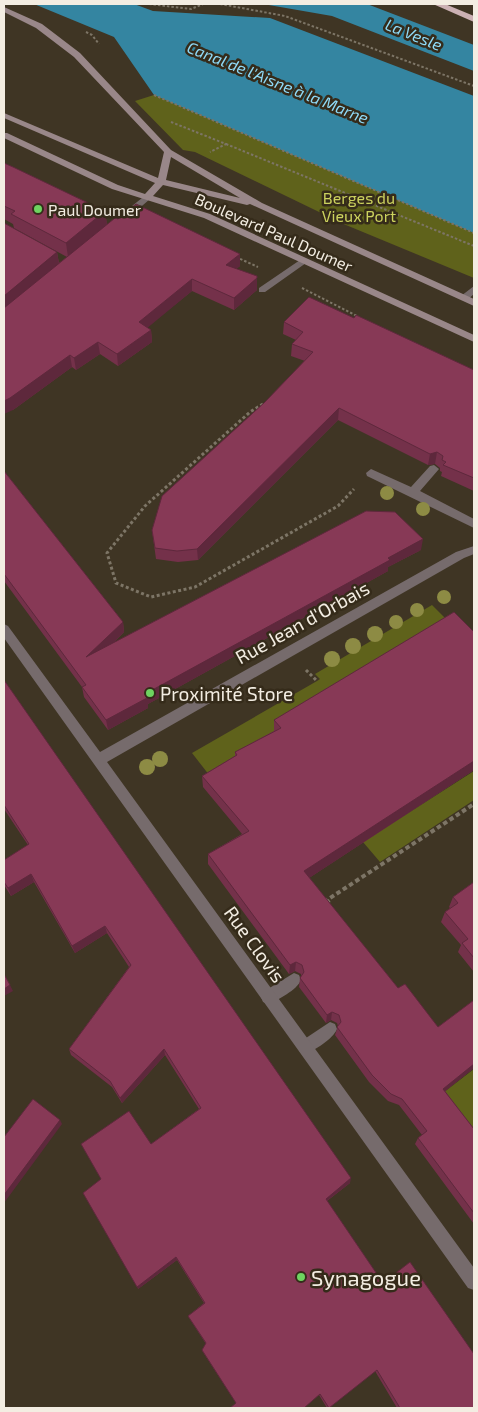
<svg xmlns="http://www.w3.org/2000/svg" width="478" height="1412" viewBox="0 0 478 1412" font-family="'Exo 2',sans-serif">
<rect width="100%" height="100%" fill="#3f3524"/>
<path fill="#5f621b" d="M154,95L474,233V278L346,225L195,152L183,150L135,101Z
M432,605L451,624L213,780L192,753L317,681L320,679L315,674Z
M474,771V800L380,862L363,842Z
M474,1069V1141L439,1096Z"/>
<path fill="#3485a1" d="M34,4H134L153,11L270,18L474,96V233L154,95L114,37Z
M263,4H367L474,45V71L332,16Z"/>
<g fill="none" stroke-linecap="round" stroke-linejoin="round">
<path stroke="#7d7566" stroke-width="2" stroke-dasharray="2.5 2" stroke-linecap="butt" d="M149,4L191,9L203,4
M220,4L285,16L474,86
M86,32L92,35L99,44
M154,95L474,233
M171,122L226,144L210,152
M226,144L474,246
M236,257L258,267
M302,288L359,317"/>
<path stroke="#7d7566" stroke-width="3" stroke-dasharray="3 2.5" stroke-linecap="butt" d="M263,404L250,412L145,506L107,553L116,583L151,597L195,587L338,506L354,489
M306,670L317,681"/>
<path stroke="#7d7566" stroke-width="4" stroke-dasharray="4.5 3" stroke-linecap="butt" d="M329,903L327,900L474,804"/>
<path fill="#766b6c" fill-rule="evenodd" d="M303,258L308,261L306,263L265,292H259V288Z
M474,286V294L467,300H461V296Z
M434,465L439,469L420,491L474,519V528L367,476L366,473L371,469L411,487L430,466Z
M294,973L299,975L301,980C297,990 278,1000 268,1004L263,1002L261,997L263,992Z
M330,1022L335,1024L337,1029C333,1039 315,1050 305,1054L300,1052L298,1047L300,1042Z"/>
<path fill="#766b6c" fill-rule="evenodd" d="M147,194L151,197L150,199L128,218H122V214Z
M474,546V554L464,558L107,762L474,1268V1290L468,1288L4,638V624L8,626L100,752L456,552Z"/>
<path fill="#998789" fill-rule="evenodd" d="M4,7L42,24L80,53L171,150L262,203L474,299V306L250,204L247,205L163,185L153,196L210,214L474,335V342L204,218L112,189L4,138V133H7L118,185L145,194L155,183L4,118V113L158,178L164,152L74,57L36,28L4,12ZM171,157L240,198L166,180Z"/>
<path fill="#ccb1b4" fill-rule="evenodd" d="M433,4H445L474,16V22Z"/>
</g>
<g fill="#8d8b44">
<circle cx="387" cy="493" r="7"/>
<circle cx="423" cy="509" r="7"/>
<circle cx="444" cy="597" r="7"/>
<circle cx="417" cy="610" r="7"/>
<circle cx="396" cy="622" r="7"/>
<circle cx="375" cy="634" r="8"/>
<circle cx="353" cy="646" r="8"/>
<circle cx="332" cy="659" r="8"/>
<circle cx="160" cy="759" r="8"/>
<circle cx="147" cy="767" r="8"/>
</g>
<path fill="#74314a" d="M4,163L105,211L107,225L118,219L240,254V266L236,269L257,290L234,310L192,291L147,327L151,330L152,342L118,366L100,354L76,370L72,367L13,410L57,252L59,263L67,257L14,228L13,224L4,219Z
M354,318L474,370V491L441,476L442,472L440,471V468L435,464L428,465L338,420L198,560L178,562L156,559L152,530L265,402L305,361L291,356L292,344L296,340L283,334L284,322Z
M4,471L123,622L124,632L113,643L421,550L388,567V571L148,704V708L108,730L84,697L82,687L4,581Z
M474,632V770L309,878L398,988L438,1027L474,1000V1068L445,1091L474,1129V1224L415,1144L418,1138L422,1135L399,1105L388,1101L369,1082L335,1035L338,1026L337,1023L331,1020L326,1023L299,987L300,978L301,976V974L295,971L289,974L208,864V854L242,834L203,787L202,776L235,756V752L274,731V720Z
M4,680L350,1183L327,1201L383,1283L474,1408H397L375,1371L329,1408H327L319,1395L236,1403L203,1352L202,1350L206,1344L188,1316L204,1303L177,1260L138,1289L151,1144L199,1109L165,1055L122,1103L112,1087L71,1055L69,1049L129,967L107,933L75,953L34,882L11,896L4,885V860L28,845L4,809Z
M474,882V972L458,952L461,945L441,922L445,912L450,908L449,907L453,897Z"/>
<path fill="#5e283c" d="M105,211L107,225L68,257L66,243Z
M57,252L59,264L4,310V296Z
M240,254V266L226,277V265Z
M257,278V290L234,310V298Z
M192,279V291L140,334L139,322Z
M151,330L152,342L118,366L117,354Z
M98,342L100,354L76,370L74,358Z
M70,355L72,367L13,410L4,414V401Z
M339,408L338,420L198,560L197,549Z
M437,452L435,464L428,465L430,454Z
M423,539L421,550L388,567V571L148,704V708L108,730L106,720L145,694L388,558Z
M123,622L124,632L88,668L86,657Z
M474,761V770L303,882L304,871Z
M31,874L34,882L11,896L8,888Z
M105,926L107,933L75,953L72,946Z
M296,962L295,971L289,974L290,965Z
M10,985L13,991L4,996V989Z
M332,1012L331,1020L326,1023L327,1015Z
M164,1049L165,1055L122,1103L120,1098Z
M474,1064V1068L439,1096L443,1089Z
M60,1120L62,1124L4,1203V1195Z
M351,1178L350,1183L324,1203L326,1199Z
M176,1257L177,1260L138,1289L137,1287Z"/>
<path fill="#873956" stroke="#5e283c" d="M4,163L13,167L105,211L66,243L11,214L15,211L4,206Z
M136,204L240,254L226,265L257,276V278L234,298L192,279L139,322L151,330L117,354L98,342L74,358L70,355L10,398L4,401V308L115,218L118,219Z
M4,223L57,252L4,296Z
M309,297L354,318L356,315L474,370V478L443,465L446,462L442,460L443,456L437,452L430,454L339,408L197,549L177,551L155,548L152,530L162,496L265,402L313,352L292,344L303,332L284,322Z
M4,471L123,622L86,657L366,511L395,512L423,539L388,558L390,560L145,694L147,698L106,720L82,687L86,685L4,574Z
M454,612L474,632V761L304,871L398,988L405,984L438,1027L474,1000V1064L443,1089L474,1129V1213L418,1138L427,1131L402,1099L391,1094L372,1075L337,1027L341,1022L339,1015L332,1012L327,1015L300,978L304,972L302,965L296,962L290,965L208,854L249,831L202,776L237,755L235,752L281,728L274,720Z
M4,680L351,1178L326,1199L383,1283L410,1262L474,1354V1408H400L377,1370L329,1408L320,1394L304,1408H230L236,1403L202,1350L206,1343L188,1316L205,1303L176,1257L137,1287L83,1193L101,1179L81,1144L129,1111L151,1144L201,1108L164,1049L120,1098L110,1081L69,1049L131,965L105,926L72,946L31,874L8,888L4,882V860L29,844L4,805Z
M474,882V958L462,943L468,939L445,912L458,903L453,897Z
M4,974L10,985L4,989Z
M33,1099L60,1120L4,1195V1137Z"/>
<g fill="#6ed360" stroke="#352b1a" stroke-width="2">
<circle cx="38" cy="209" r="5"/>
<circle cx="150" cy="693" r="5"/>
<circle cx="301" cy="1277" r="5"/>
</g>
<g text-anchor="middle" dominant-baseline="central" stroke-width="5" stroke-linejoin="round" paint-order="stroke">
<g font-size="16" font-style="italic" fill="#8fdaf7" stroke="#352b1a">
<text transform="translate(414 34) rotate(22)">La Vesle</text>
<text transform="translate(278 82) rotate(22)">Canal de l'Aisne à la Marne</text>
</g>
<g font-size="16" fill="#ccd25e" stroke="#352b1a">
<text x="359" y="197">Berges du<tspan x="359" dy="18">Vieux Port</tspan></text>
</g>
<g font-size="16" fill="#f3ede2" stroke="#352b1a" text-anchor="start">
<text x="48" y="209">Paul Doumer</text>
</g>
<g font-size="16" fill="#f3ede2" stroke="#352b1a">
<text transform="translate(274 232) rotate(24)">Boulevard Paul Doumer</text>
</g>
<g font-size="19" fill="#f3ede2" stroke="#352b1a">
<text transform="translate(302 622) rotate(-29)">Rue Jean d'Orbais</text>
<text transform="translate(255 944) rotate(54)">Rue Clovis</text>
</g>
<g font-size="19" fill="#f3ede2" stroke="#352b1a" text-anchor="start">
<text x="160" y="693">Proximité Store</text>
</g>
<g font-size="22" fill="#f3ede2" stroke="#352b1a" text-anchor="start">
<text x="311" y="1277">Synagogue</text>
</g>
</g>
<rect width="478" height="1412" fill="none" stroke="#f3ede2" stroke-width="10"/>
</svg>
